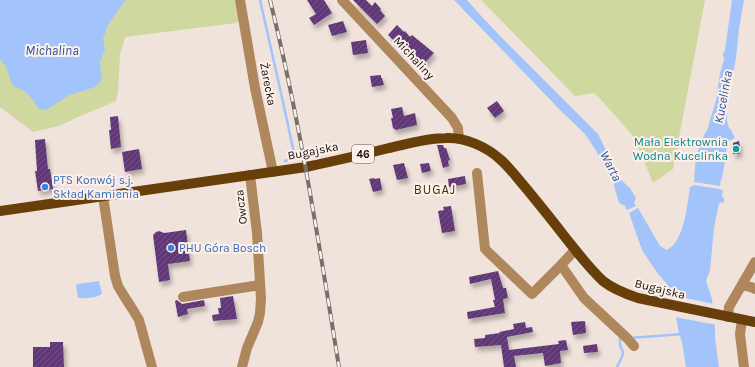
<svg xmlns="http://www.w3.org/2000/svg" width="755" height="367" viewBox="0 0 755 367" font-family="Karla,sans-serif">
<defs>
<pattern id="building-hatch" width="6" height="6" patternUnits="userSpaceOnUse"><rect width="6" height="6" fill="#603976"/><path d="M-1 1l2-2M0 6l6-6M5 7l2-2" fill="none" stroke="#725283"/></pattern>
<filter id="shadow"><feDropShadow dx="2.5" dy="4.5" stdDeviation="2" flood-color="#0004"/></filter>
</defs>
<rect width="100%" height="100%" fill="#f0e3dc"/>
<path fill="#cfd89f" d="M0,0H240L243,16L236,23L125,37L120,55L118,92L116,101L78,117L59,126L33,132L0,107Z
M481,0H705L673,169L653,183L634,137L595,93L575,96Z"/>
<path fill="#a3c4fb" d="M0,0H126L124,2L108,25L103,39L105,49L100,62L102,80L95,87L70,95L46,110L39,109C30,97 29,91 13,86L6,67L0,59Z
M454,0H467L483,18L504,40L598,134L620,179L630,188L636,198L634,203L636,206L627,210L625,206L619,203L613,182L595,149L585,134L561,111Z
M732,0H744L739,29L736,58L727,106V121L729,128L731,130L735,138L727,142L726,154L722,179H721L720,186L694,182C695,177 694,173 695,169C695,158 699,147 703,138C705,132 709,129 709,123L716,101L720,73L724,60L723,54L725,50Z
M694,185L720,189L723,191L722,197L724,198V202L719,203L714,228L710,270L706,281L712,299L715,328V338L719,367H686L682,342L679,334L672,292L667,284L658,274L642,250L629,213L638,208L660,246L667,250C685,240 687,205 690,187Z
M99,281L102,294C96,298 85,299 78,298L76,285L78,284Z"/>
<path fill="#f0e3dc" d="M671,295L714,304L717,325L675,317Z"/>
<g fill="none" stroke-linecap="round" stroke-linejoin="round">
<path stroke="#a3c4fb" stroke-width="2.5" d="M260,0L281,93L294,153C293,158 290,160 285,161
M630,338L683,334
M617,367L622,357L623,352L620,345V338H623"/>
</g>
<path fill="url(#building-hatch)" filter="url(#shadow)" d="M307,0H324L332,13L314,25L309,18L316,14Z
M353,0H366L372,6L375,2L381,9L380,10L385,16L377,24Z
M343,21L347,32L332,36L328,25Z
M397,25L404,32L405,31L410,37L412,35L434,53L421,67L388,35Z
M366,40L368,53L353,55L351,42Z
M381,75V78H382L384,85L372,87L370,76Z
M497,101L504,111L495,118L487,108Z
M402,107L404,116L415,113L417,125L396,130L393,128L391,118H393L391,109Z
M118,116L121,147L111,149L109,130H111L110,117Z
M45,139L48,169H50L53,189L38,191L35,171H37L35,140Z
M739,141L740,146L739,154H733V143Z
M437,145H443L444,148H446L450,160L448,161L449,166L443,168Z
M139,149L142,169L125,172L122,152Z
M404,163L408,178L397,180L393,165Z
M429,163L431,171L422,173L420,164Z
M465,176L466,184L449,187L448,179Z
M374,178L375,179L380,178L382,190L373,192L369,179Z
M451,206L455,231L442,233L438,211L444,210L443,207Z
M186,230L190,261L168,264L170,280L159,282L153,235L156,232L159,231L164,233Z
M498,271L503,288H506L508,298L503,299L505,313L468,319L467,312L495,307L493,300H495L491,279L470,284L469,277Z
M233,296L237,319L213,321L212,315L219,314L218,308H221L220,298Z
M177,300L182,304L204,300L205,306L187,309L188,314L178,317L175,301Z
M585,321L586,333L573,335L571,322Z
M525,322L526,328L532,327L533,332L507,337L509,350L559,344L558,341L566,340L568,350L560,351L561,363L545,366L543,353L514,356L516,367H504L501,345L475,347L474,339L485,338V335L500,333L499,332L514,329L513,324Z
M50,342H63L64,367H33V347H50Z
M597,344L598,352L584,353L583,346Z"/>
<g fill="none" stroke-linecap="round" stroke-linejoin="round">
<path stroke="#af875d" stroke-width="10" d="M240,0L255,88L273,172
M342,0L452,118L458,128L459,139
M477,173L485,249L532,294L561,265
M103,196L115,276L118,286L124,296L133,310L139,320L152,367
M575,250L561,265L584,298L627,338L634,346
M742,285L751,287L755,289
M183,297L260,285
M728,317L729,307L755,262
M742,320L740,334L744,367
M242,367L247,348L258,322L260,313L261,299L257,233L250,175"/>
<path stroke="#683f0a" stroke-width="10" d="M0,211L306,167C334,161 361,155 389,148C407,144 427,138 446,138C465,137 487,147 501,160C510,168 517,178 525,187C539,204 552,220 565,237C577,252 589,268 603,281C613,289 626,294 638,298L755,322"/>
<defs>
<path id="rail" d="M270,0C300,121 319,244 339,367"/>
</defs>
<use href="#rail" stroke="#78706c" stroke-width="4"/>
<use href="#rail" stroke="#fdf0e9" stroke-width="2.5" stroke-dasharray="8" stroke-linecap="butt"/>
</g>
<circle fill="#0f9aa8" stroke="#fdf0e9" stroke-width="1.5" cx="736" cy="149" r="4"/>
<g fill="#3f7fe0" stroke="#fdf0e9" stroke-width="1.5">
<circle cx="45" cy="187" r="4"/>
<circle cx="171" cy="248" r="4"/>
</g>
<g text-anchor="middle" dominant-baseline="central" stroke-width="4" stroke-linejoin="round" paint-order="stroke">
<rect fill="#fdf0e9" stroke="#5a5350" stroke-width="1" x="352" y="145" width="22" height="18" rx="3"/>
<g font-size="11" font-weight="bold" fill="#14100e">
<text x="363" y="154">46</text>
</g>
<g font-size="12" fill="#14100e" stroke="#fdf0e9">
<text transform="translate(414 58) rotate(47)">Michaliny</text>
<text transform="translate(268 84) rotate(79)">Żarecka</text>
<text transform="translate(313 151) rotate(-11)">Bugajska</text>
<text transform="translate(241 207) rotate(-97)">Owcza</text>
<text transform="translate(660 289) rotate(14)">Bugajska</text>
</g>
<g font-size="12" fill="#0d838f" stroke="#fdf0e9" text-anchor="end">
<text x="728" y="142">Mała Elektrownia<tspan x="728" dy="14">Wodna Kucelinka</tspan></text>
</g>
<g font-size="12" fill="#366cbe" stroke="#fdf0e9" text-anchor="start">
<text x="53" y="180">PTS Konwój s.j.<tspan x="53" dy="14">Skład Kamienia</tspan></text>
<text x="179" y="248">PHU Góra Bosch</text>
</g>
<g font-size="13" font-style="italic" fill="#2553a1" stroke="#fdf0e9">
<text x="52" y="50">Michalina</text>
<text transform="translate(723 97) rotate(-80)">Kucelinka</text>
<text transform="translate(611 166) rotate(63)">Warta</text>
</g>
<g font-size="13" letter-spacing="1" fill="#39360c" stroke="#fdf0e9">
<text x="435" y="189">BUGAJ</text>
</g>
</g>
</svg>
